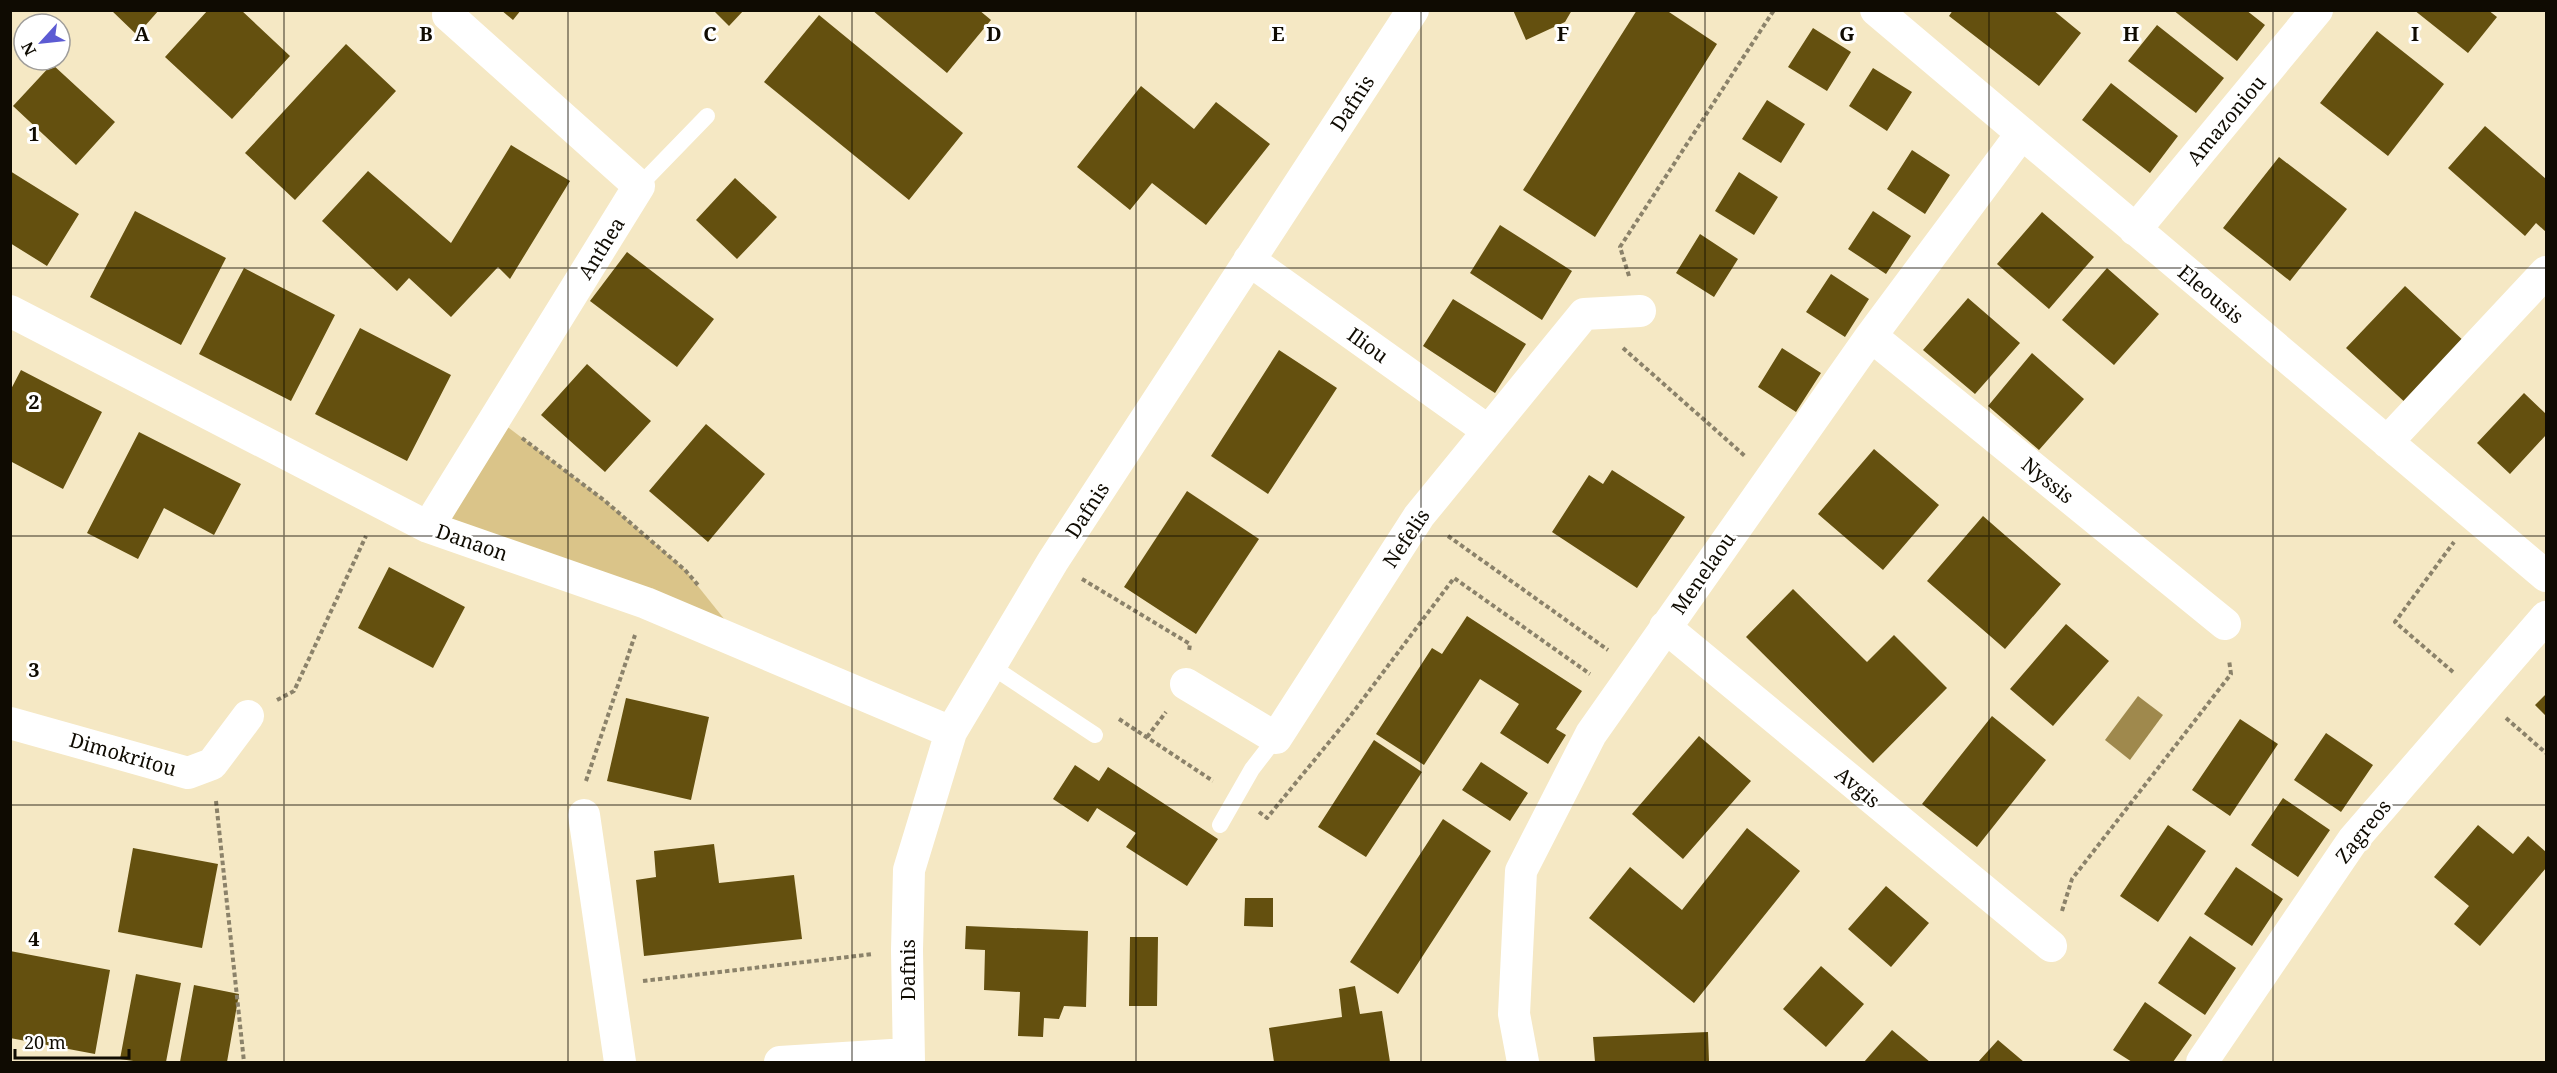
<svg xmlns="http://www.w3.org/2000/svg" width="2557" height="1073" viewBox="0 0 2557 1073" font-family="'Noto Serif',serif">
<rect width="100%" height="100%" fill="#f5e8c4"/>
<path fill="#dac489" d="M496,418L605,501L685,570L745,645L428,527Z"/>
<path fill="#9f894d" d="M2138,696L2163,715L2130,760L2105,740Z"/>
<path fill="#64500f" d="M111,10H159L137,35Z
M208,10H241L290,56L232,119L165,57Z
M501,10H521L513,20Z
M713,10H744L729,26Z
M872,10H979L991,20L947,73Z
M1513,10H1572L1565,22L1526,40Z
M1637,10H1666L1717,44L1595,237L1523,190Z
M1953,10H2053L2081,33L2039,86L1949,16Z
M2173,10H2246L2265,25L2237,61Z
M2414,10H2488L2497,17L2468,53Z
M819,15L963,133L909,200L764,82Z
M2157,25L2224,78L2196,113L2128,61Z
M1813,28L1851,52L1827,91L1788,67Z
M2377,31L2444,84L2388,156L2320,103Z
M346,44L396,91L295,200L245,153Z
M52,64L115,122L76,165L13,106Z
M1873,68L1912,92L1887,131L1849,106Z
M2111,83L2178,136L2150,173L2082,120Z
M1141,86L1194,129L1216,102L1270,144L1206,225L1152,183L1130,210L1077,167Z
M1767,100L1805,124L1781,163L1742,139Z
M2485,126L2546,179V232L2536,223L2525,236L2448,168Z
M511,145L570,181L510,279L498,267L451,317L409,278L397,291L322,221L368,171L451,243Z
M1912,150L1950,175L1925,214L1887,189Z
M2279,157L2347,209L2290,281L2223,228Z
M10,171L79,214L47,266L10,243Z
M1739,172L1778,197L1754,235L1715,211Z
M735,178L777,217L737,259L696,220Z
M135,211L226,258L181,345L90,297Z
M1873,211L1911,236L1886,274L1848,249Z
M2042,212L2094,257L2049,309L1997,264Z
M1500,225L1572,271L1542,320L1470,273Z
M1700,234L1738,259L1714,297L1676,273Z
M627,252L714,319L677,367L590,301Z
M244,268L335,315L291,401L199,354Z
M2107,268L2159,314L2114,365L2062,320Z
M1831,274L1869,299L1845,337L1806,312Z
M2405,286L2467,344L2409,406L2346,348Z
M1968,298L2020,343L1975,394L1923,350Z
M1453,299L1526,344L1495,393L1423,346Z
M360,328L451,375L407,461L315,414Z
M1782,348L1821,373L1796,412L1758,387Z
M1279,350L1337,388L1268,494L1211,456Z
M2032,353L2084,399L2039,450L1988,406Z
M587,364L651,421L605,472L541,415Z
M21,370L102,412L63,489L10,461V391Z
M2524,393L2546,414V435L2510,474L2477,443Z
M706,424L765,474L708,542L649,491Z
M139,432L241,484L214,535L164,508L138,559L87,533Z
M1874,449L1939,505L1883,570L1818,514Z
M1612,470L1685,517L1637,588L1552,532L1589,475L1603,484Z
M1187,491L1259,539L1196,634L1124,587Z
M1983,516L2061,584L2005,649L1927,581Z
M389,567L465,607L433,668L358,628Z
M1793,589L1867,662L1894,635L1947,688L1873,763L1746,637Z
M1467,616L1582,691L1556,729L1566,735L1548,764L1500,733L1519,704L1480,679L1424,765L1376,734L1432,648L1442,654Z
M2066,624L2109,661L2053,726L2010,689Z
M2546,694V716L2535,705Z
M626,698L709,717L691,800L607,781Z
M1992,716L2046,760L1977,847L1922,804Z
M2240,719L2278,744L2230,816L2192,790Z
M2326,733L2373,765L2341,812L2294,780Z
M1699,736L1751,781L1683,859L1632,814Z
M1374,740L1422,772L1366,857L1318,827Z
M1481,762L1528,793L1510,821L1462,790Z
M1075,765L1099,781L1108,767L1218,839L1187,886L1126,847L1136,833L1097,808L1088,822L1053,799Z
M2283,798L2330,830L2298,877L2251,845Z
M1443,819L1491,851L1398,994L1350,962Z
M2168,825L2206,851L2158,922L2120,896Z
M2478,825L2513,854L2528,836L2546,852V868L2480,946L2454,924L2469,906L2434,877Z
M1747,828L1800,871L1694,1003L1589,918L1630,867L1682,910Z
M714,844L719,883L794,875L802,939L644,956L636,880L656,877L654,851Z
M133,848L218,864L202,948L118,932Z
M2236,867L2283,899L2252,946L2204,914Z
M1886,886L1929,923L1891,967L1848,929Z
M1245,898H1273V927L1244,926Z
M966,926L1088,931L1086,1007L1064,1006L1059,1019L1044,1018L1043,1037L1018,1036L1020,992L984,990L985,950L965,949Z
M2190,936L2236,968L2205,1015L2158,983Z
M1130,937H1158L1157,1006H1129Z
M10,951L110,970L95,1054L10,1038Z
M1821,966L1864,1004L1826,1047L1783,1009Z
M136,974L181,983L166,1062H140L120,1059Z
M194,985L239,994L227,1062H180Z
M1355,986L1360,1014L1382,1011L1390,1062H1274L1269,1028L1342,1017L1339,989Z
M2145,1002L2192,1035L2173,1062H2132L2113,1050Z
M1892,1030L1930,1062H1864Z
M1708,1032L1709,1062H1595L1593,1037Z
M1998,1040L2024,1062H1978Z"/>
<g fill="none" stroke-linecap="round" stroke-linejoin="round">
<path stroke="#8b826a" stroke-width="4" stroke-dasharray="4.5 3" stroke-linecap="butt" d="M1629,276L1620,247L1774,10
M1623,348L1745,456
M522,438L605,501L685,570L698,585
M1448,536L1608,650
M1082,579L1190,644L1189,651
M2453,672L2395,622L2454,542
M277,700L294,691L366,536
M2506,718L2546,753
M1119,719L1213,781
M1147,737L1166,712
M586,781L635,635
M216,801L244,1062
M1259,812L1267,818L1348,719L1454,578L1590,674
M2062,911L2072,879L2231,674L2229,660
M643,981L873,954"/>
<path stroke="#fff" stroke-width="16" d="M639,186L707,116
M991,666L1095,735
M1220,825L1252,769L1276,738"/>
<path stroke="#fff" stroke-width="32" d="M1876,10L2546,576
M2135,230L2317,10
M1249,260L1487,430
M10,311L428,527L646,603L951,732
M1871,336L2225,624
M2387,442L2546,272
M428,527L639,186L448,15
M1665,627L2051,946
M1186,684L1276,738L1419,516L1584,314L1640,311
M10,723L188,773L212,764L248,716
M584,815L620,1062
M780,1062L907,1054
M909,1062L907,950L909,870L951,732L1053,561L1413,10
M1523,1062L1514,1014L1521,871L1591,734L1871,336L2022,133
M2202,1062L2353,840L2546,617"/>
</g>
<path fill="none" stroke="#0f0b02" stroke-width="1.5" stroke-opacity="0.55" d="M284,10V1062M568,10V1062M852,10V1062M1136,10V1062M1421,10V1062M1705,10V1062M1989,10V1062M2273,10V1062M10,268H2546M10,536H2546M10,805H2546"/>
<g text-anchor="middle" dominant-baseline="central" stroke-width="6" stroke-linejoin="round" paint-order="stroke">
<g font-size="20" fill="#0f0b02" stroke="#fff">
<text transform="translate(1352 103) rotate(-57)">Dafnis</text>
<text transform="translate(2226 120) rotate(-50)">Amazoniou</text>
<text transform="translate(601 248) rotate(-58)">Anthea</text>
<text transform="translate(2211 294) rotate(40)">Eleousis</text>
<text transform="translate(1368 345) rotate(36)">Iliou</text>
<text transform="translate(2048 480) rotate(39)">Nyssis</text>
<text transform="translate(1087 510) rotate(-57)">Dafnis</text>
<text transform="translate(1406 538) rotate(-56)">Nefelis</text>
<text transform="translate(472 542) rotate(19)">Danaon</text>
<text transform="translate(1703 573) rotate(-55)">Menelaou</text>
<text transform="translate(123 754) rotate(16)">Dimokritou</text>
<text transform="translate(1858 787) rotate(40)">Avgis</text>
<text transform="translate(2363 831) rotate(-51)">Zagreos</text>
<text transform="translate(907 970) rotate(-90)">Dafnis</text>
</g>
</g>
<g font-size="20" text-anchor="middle" font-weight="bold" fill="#0f0b02" stroke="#fff" stroke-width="6" stroke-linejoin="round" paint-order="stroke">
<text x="142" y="41">A</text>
<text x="426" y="41">B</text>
<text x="710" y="41">C</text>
<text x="994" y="41">D</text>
<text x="1278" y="41">E</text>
<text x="1563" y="41">F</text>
<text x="1847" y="41">G</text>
<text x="2131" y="41">H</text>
<text x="2415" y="41">I</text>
<text x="34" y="141">1</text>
<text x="34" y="409">2</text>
<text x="34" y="677">3</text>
<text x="34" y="946">4</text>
</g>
<rect width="2557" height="1073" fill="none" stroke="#0f0b02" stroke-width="24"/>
<g transform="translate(42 42) rotate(243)"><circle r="28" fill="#ffffff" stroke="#9f9d9a" stroke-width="1.5"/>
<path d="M0-4.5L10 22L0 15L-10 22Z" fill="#5c5bd3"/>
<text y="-9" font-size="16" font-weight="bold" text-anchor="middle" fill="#0f0b02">N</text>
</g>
<path d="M15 1049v9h114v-9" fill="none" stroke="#0f0b02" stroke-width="3"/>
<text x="24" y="1049" font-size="18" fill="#0f0b02" stroke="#ffffff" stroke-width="4.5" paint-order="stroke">20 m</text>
</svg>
